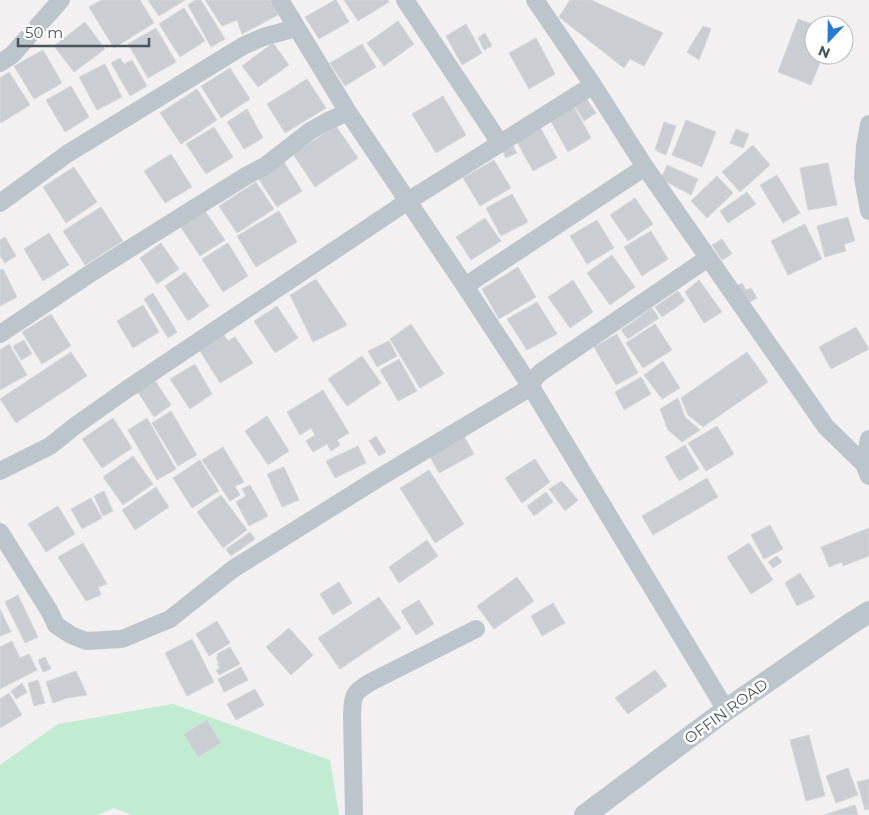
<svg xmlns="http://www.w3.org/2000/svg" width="869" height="815" viewBox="0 0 869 815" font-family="Montserrat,sans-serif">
<rect width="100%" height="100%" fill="#f2f0f0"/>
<path fill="#c2ecd1" d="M173,704L330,760L339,815H132L114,808L97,815H0V765L58,724Z"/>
<path fill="#cacdd2" stroke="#d4d7db" d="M101,0H140L154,23L114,48L89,7Z
M148,0H185L159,16Z
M195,0H201L225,39L211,47L188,5Z
M205,0H270L278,15L242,34L237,20L222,26Z
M335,0H336L349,22L319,39L305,17Z
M344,0H388L389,2L358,21Z
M570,0H591L663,33L644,66L630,59L624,68L559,17Z
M184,8L205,41L180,57L159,24Z
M798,19L815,25H814V55H823L811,85L778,72Z
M398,21L414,44L384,66L367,43Z
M85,22L105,49L74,72L54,46Z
M466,24L482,53L462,65L446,36Z
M703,26L711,29L699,60L687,52Z
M156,28L176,62L148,78L128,44Z
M485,33L492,46L484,50L478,38Z
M536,38L555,74L529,89L509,53Z
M273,43L289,65L258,87L242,66Z
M362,44L376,67L345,86L330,63Z
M43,50L62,83L34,99L14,66Z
M120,58L124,64L132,60L147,86L130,96L111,63Z
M105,64L122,97L97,110L79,77Z
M230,68L250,99L221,118L201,86Z
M9,72L30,105L1,123L0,121V78Z
M307,79L326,108L285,133L267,104Z
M71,86L89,117L65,132L46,100Z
M197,89L217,120L181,144L160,113Z
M584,95L596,113L584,121L573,103Z
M443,96L466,135L436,153L412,114Z
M573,105L591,138L568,152L549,118Z
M247,109L263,138L244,149L227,122Z
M686,120L716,132L702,167L672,155Z
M664,122L676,126L666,155L655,150Z
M336,126L358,158L315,187L293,154Z
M214,127L233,157L206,174L186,144Z
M540,127L557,158L533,171L516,140Z
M736,129L749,134L743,148L730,143Z
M510,140L517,153L506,158L500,145Z
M753,145L770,165L740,192L722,172Z
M171,154L192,187L165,203L144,171Z
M494,160L511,188L480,206L463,178Z
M284,162L302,191L277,207L258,178Z
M828,163L837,205L808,210L800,168Z
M667,165L698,179L691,195L661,179Z
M74,167L97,202L66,223L43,187Z
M777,175L800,213L783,223L760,185Z
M717,176L733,193L707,218L691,201Z
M256,182L274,209L237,233L219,206Z
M747,192L756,204L728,223L720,211Z
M512,194L528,222L501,236L486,208Z
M635,198L653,224L628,241L610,215Z
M101,207L123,241L85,265L63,231Z
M205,211L225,240L200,256L180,226Z
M279,211L297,242L256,267L237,236Z
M848,217L855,241L844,244L846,251L825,257L817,226Z
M485,218L501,241L471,260L456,237Z
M597,220L614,248L587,264L570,236Z
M805,224L822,259L788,275L771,241Z
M651,231L668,259L642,276L624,247Z
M49,233L69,265L43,281L24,249Z
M5,237L16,256L5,263L0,256V240Z
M722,239L732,254L722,260L712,245Z
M161,243L179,269L157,284L140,258Z
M228,243L248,276L223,292L202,259Z
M612,255L635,287L610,305L587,273Z
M518,267L536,297L499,319L482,289Z
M3,269L17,297L0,306V270Z
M185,272L209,306L188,321L165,286Z
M316,279L347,325L313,342L290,295Z
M573,280L593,312L570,328L548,297Z
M699,280L722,312L704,323L685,292Z
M742,283L746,290L751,288L757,298L743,306L733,288Z
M678,291L685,301L662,317L655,307Z
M153,293L177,332L168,338L144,299Z
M537,302L557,334L527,350L507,319Z
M143,305L159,332L133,348L117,321Z
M277,306L298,338L275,353L254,321Z
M652,308L659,318L628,339L621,330Z
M51,314L71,346L42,364L22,332Z
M411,324L444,374L420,388L390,339Z
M655,324L672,350L643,368L626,343Z
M856,327L869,349L831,369L819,347Z
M223,334L228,341L235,337L253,363L220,383L200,351Z
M617,334L638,373L616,385L594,347Z
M24,340L32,354L21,360L13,346Z
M389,341L397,356L377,367L368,351Z
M9,344L27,375L0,390V350Z
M71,352L87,376L16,423L0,399Z
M747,352L768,382L703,427L688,415L681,398Z
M362,356L381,383L347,406L328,379Z
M399,359L417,391L398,401L380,370Z
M663,361L680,388L662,399L644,375Z
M195,364L212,394L190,409L170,379Z
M641,377L651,394L624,410L615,392Z
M154,379L171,405L154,417L137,391Z
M323,390L349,433L337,440L340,445L331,451L327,444L313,452L306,441L315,435L311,428L300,435L287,412Z
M678,398L685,417L700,430L682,442L668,430L660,409Z
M171,411L197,455L178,466L152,423Z
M267,416L289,451L268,465L245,431Z
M113,418L132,448L102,468L82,439Z
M147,418L176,469L157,480L128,430Z
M717,426L734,454L706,471L688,443Z
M376,436L386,452L379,456L369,441Z
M464,436L474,454L439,473L429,455Z
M685,445L699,469L679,481L665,457Z
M358,446L366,463L335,478L326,461Z
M223,447L244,482L235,486L240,495L230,501L202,460Z
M133,456L153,484L123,505L103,477Z
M535,459L550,482L522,503L505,478Z
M200,460L219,491L192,508L173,478Z
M284,467L299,500L282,507L267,474Z
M429,470L464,524L435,543L400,488Z
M707,478L718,497L653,535L642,516Z
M562,481L578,500L565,511L549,489Z
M250,485L268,516L249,526L236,502L246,496L242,489Z
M156,487L169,507L135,530L122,510Z
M104,491L113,511L103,516L94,496Z
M546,492L553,502L534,516L527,506Z
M221,495L247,530L223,548L197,512Z
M91,498L102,518L82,529L71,509Z
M58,506L75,534L46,552L28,524Z
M770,525L783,549L764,559L751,535Z
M869,528V556L843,566L842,562L829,567L821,547Z
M250,532L255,539L231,556L226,549Z
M427,540L438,556L399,583L389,567Z
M83,543L107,584L98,587L101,595L86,601L58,557Z
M749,543L773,580L751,594L727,557Z
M777,556L782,562L773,568L768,562Z
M800,573L815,597L797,606L785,583Z
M517,577L534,601L494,629L477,606Z
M339,582L352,603L333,615L320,594Z
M18,595L38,637L25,643L5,602Z
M379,597L401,628L340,669L318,638Z
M419,600L434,624L416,635L401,611Z
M553,603L565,623L542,636L531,616Z
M0,609L11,632L0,636Z
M217,621L230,643L209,656L196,634Z
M289,628L313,655L291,675L266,647Z
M192,639L214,682L187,696L165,653Z
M12,641L20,658L29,654L37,670L0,689V647Z
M230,647L240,664L219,675L216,670L220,668L217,664L219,663L216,658L218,657L217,654Z
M45,657L51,669L43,672L38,660Z
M241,667L248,680L224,692L218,679Z
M655,670L667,686L628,714L615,698Z
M76,671L87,695L67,698L53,703L46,682Z
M38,680L45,703L34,706L28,683Z
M22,683L27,692L16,699L11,691Z
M255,689L264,705L236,720L227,704Z
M9,693L22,715L0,728V699Z
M207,720L221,743L198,757L184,734Z
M809,735L825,796L806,801L790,740Z
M848,768L858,795L836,803L826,776Z
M869,779V809L865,810L857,782Z
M855,805L858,815H824Z"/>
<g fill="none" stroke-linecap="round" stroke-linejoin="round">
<path stroke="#bdc5cc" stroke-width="18" d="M280,0L348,112L465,286L531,387L726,710
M405,0L500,143
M535,0L593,85L645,167L826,427L864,464L869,476
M0,63L12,55L61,0
M869,124L865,146L863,178L869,211
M0,203L67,154L243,46L263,37L296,28
M465,286L645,167
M0,334L94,271L246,176L265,166L310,131L328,121L348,112
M864,464L869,439
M0,471L50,446L75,426L126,390L408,201L593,85
M0,532L50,612L56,625L71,635L86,641L122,639L170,619L233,569L377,479L531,387L534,379L541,372L708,258
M354,815L352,714C353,695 353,693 369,683L476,629"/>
<path stroke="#bdc5cc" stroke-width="22" d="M585,815L726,710L850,624L869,612"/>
</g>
<g text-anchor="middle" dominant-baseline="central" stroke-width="5" stroke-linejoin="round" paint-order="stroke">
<g font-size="15" fill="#49545c" stroke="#fff">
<text transform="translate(726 711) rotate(-36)">OFFIN ROAD</text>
</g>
</g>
<g transform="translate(829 40) rotate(202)"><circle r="24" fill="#ffffff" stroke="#b6bbbe"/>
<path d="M0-4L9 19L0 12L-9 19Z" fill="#2779d5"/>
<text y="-8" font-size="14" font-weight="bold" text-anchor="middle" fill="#49545c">N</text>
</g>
<path d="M18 38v8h131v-8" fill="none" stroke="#49545c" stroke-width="2.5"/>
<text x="25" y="38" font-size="15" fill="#49545c" stroke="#ffffff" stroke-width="4" paint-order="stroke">50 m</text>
</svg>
